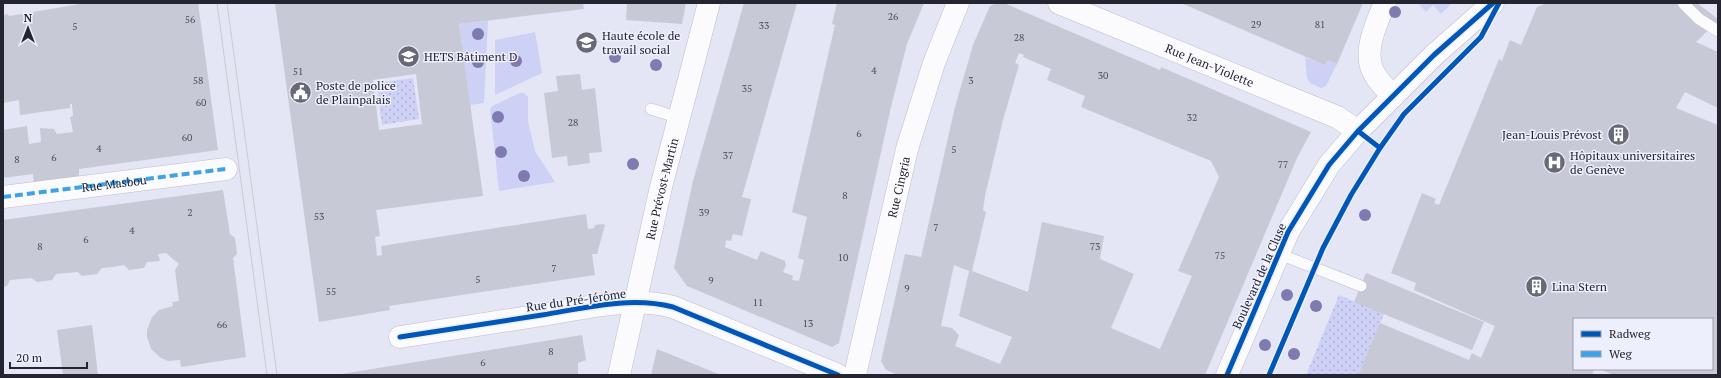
<svg xmlns="http://www.w3.org/2000/svg" width="1721" height="378" viewBox="0 0 1721 378" font-family="'PT Serif',serif">
<defs>
<pattern id="garden-dots" width="8" height="8" patternUnits="userSpaceOnUse"><rect width="8" height="8" fill="#cdd1f5"/><path d="M2 2h.1M6 6h.1" fill="none" stroke="#b0b3d2" stroke-width="1.8" stroke-linecap="round"/></pattern>
</defs>
<rect width="100%" height="100%" fill="#e4e6f5"/>
<path fill="#cdd1f5" d="M1418,3H1452L1441,14L1433,5L1426,12Z
M488,21L484,103L470,105L459,24Z
M535,32L542,73L495,95V40Z
M1305,57L1325,65L1328,60L1337,64L1326,86L1321,88L1310,83L1307,78Z
M520,93H524L528,97V121L535,151L555,182L499,191L490,109L492,106Z"/>
<path fill="url(#garden-dots)" d="M413,78L419,119L382,125L376,83Z
M1339,295L1384,314L1358,375H1306Z"/>
<path fill="#c8c9d6" fill-rule="evenodd" d="M86,3H198L218,150L79,169V176L34,183L33,174L3,178V130L27,126L29,144L41,142L40,128L54,129L57,134L73,132L70,117L73,116L72,104H70V108L20,115L19,100L3,103V15L8,14L9,16Z
M275,3H583L584,9L459,24L483,196L376,210L380,236L375,237L377,256L382,255L381,246L586,214L588,229L594,228L595,225L603,224L605,225L597,254H592L595,275L389,306L390,310L319,322ZM416,74L422,124L379,130L373,80Z
M627,3H686L682,24L626,20Z
M744,3H797L742,197L751,199L742,236L733,234L731,241L726,240L725,247L757,260L761,251L785,261L786,265L783,272L793,276L792,280L799,281L804,260L798,258L807,217L792,212L835,25L832,24L837,3H924L907,44L891,107L839,343L832,347L687,286L674,268L693,181Z
M997,3H1004L1160,70L1161,67L1311,132L1297,158L1205,375H898L886,370L881,361L905,254L921,257L955,107L973,45L990,6ZM1019,53L1024,55L1023,57L1051,69L1047,80L1085,96L1081,107L1211,161L1219,177L1178,271L1192,276L1160,349L1111,328L1134,274L1100,259L1104,236L1042,222L1028,292L972,271L986,212L983,210L985,196L1003,120L1019,65L1015,63ZM954,265L969,271L959,316L1012,337L1000,364L955,346L959,335L952,328L941,326Z
M1181,3H1363L1337,64L1328,60L1325,65Z
M1547,3H1697L1718,19V21L1696,42L1718,52V108L1685,92L1676,108L1718,125V375H1614L1599,369H1712V319H1574V369H1594L1592,375H1358L1380,323L1469,360L1472,353L1481,358L1495,326L1414,290L1416,283L1391,273L1422,193L1436,199L1434,203L1439,205L1499,59L1502,61L1510,40L1521,45L1537,7Z
M580,74L582,90L595,88L602,152L589,153L590,163L568,166L567,156L552,158L544,93L558,91L556,76Z
M223,190L230,234L235,238L237,254L233,258L246,357L181,367L180,360L168,361L161,358L151,349L147,337V330L152,317L159,310L173,306L172,302L179,301L175,270L179,264L166,253L158,254L160,261L147,262L144,268L129,270L124,265L113,267L102,268L97,274L82,276L78,272L56,274L52,280L37,282L31,278L10,280L7,286L3,287V220Z
M1366,273L1484,322L1472,350L1354,302Z
M92,325L98,375H63L57,330Z
M582,335L586,360L578,363V375H335Z
M657,349L721,375H651Z"/>
<g fill="none" stroke-linecap="round" stroke-linejoin="round">
<defs>
<path id="lane" d="M1683,3L1699,19L1718,31
M651,109L679,118
M1279,254L1361,286"/>
<g id="street">
<path id="s1" d="M1059,3L1337,117L1358,131"/>
<path d="M1385,3C1377,22 1364,48 1372,69C1376,79 1385,88 1393,96"/>
<path d="M3,197L226,169"/>
<path d="M400,337C448,330 495,322 542,315C585,308 630,296 673,307L838,375"/>
<path id="s2" d="M619,375L661,187L709,3"/>
<path id="s3" d="M855,375L907,149L934,63L958,3"/>
</g>
<path id="secondary" d="M1227,375L1288,232L1329,165L1358,131L1434,55L1493,3"/>
</defs>
<use href="#lane" stroke="#bebecb" stroke-width="12"/>
<use href="#street" stroke="#bebecb" stroke-width="23"/>
<use href="#secondary" stroke="#bebecb" stroke-width="23"/>
<use href="#lane" stroke="#fbfbfe" stroke-width="11"/>
<use href="#street" stroke="#fbfbfe" stroke-width="22"/>
<use href="#secondary" stroke="#fbfbfe" stroke-width="22"/>
<path stroke="#cacbcf" stroke-width="1" d="M217,3L267,375
M227,3L277,375"/>
<path stroke="#3ea2eb" stroke-width="4" stroke-dasharray="8 4" stroke-linecap="butt" id="s4" d="M3,197L226,169"/>
<defs>
<path id="cycleway" d="M1380,148L1404,114L1481,37L1499,3
M400,337C448,330 495,322 542,315C585,308 630,296 673,307L838,375
M1227,375L1288,232L1329,165L1358,131L1434,55L1493,3
M1269,375L1323,248L1351,195L1380,148L1358,131"/>
</defs>
<use href="#cycleway" stroke="#edeffc" stroke-width="8"/>
<use href="#cycleway" stroke="#0057b8" stroke-width="5"/>
</g>
<g fill="#7f7ab0">
<circle cx="1395" cy="12" r="6"/>
<circle cx="478" cy="34" r="6"/>
<circle cx="615" cy="57" r="6"/>
<circle cx="516" cy="61" r="6"/>
<circle cx="478" cy="62" r="6"/>
<circle cx="656" cy="65" r="6"/>
<circle cx="498" cy="117" r="6"/>
<circle cx="501" cy="152" r="6"/>
<circle cx="633" cy="164" r="6"/>
<circle cx="524" cy="176" r="6"/>
<circle cx="1365" cy="215" r="6"/>
<circle cx="1287" cy="295" r="6"/>
<circle cx="1316" cy="306" r="6"/>
<circle cx="1265" cy="345" r="6"/>
<circle cx="1294" cy="354" r="6"/>
</g>
<defs>
<symbol id="university-disc" viewBox="-11 -11 22 22"><circle r="9.5" fill="#676976" stroke="#edeffc"/><path d="M0-5L7-2L0 1L-7-2ZM-4 1L0 2.5L4 1V4Q0 6-4 4Z" fill="#fff"/></symbol>
<symbol id="civic-disc" viewBox="-11 -11 22 22"><circle r="9.5" fill="#676976" stroke="#edeffc"/><path d="M-.6-6.5H3V-4.5H.6V-3L4-1V1h2V6H-6V1h2V-1L-.6-3ZM-1.2 2.5V6h2.4V2.5Z" fill="#fff"/></symbol>
<symbol id="building-disc" viewBox="-11 -11 22 22"><circle r="9.5" fill="#676976" stroke="#edeffc"/><path d="M-4-6H4V6H1V3H-1V6H-4ZM-2.5-4.3h1.7v1.8h-1.7ZM.8-4.3h1.7v1.8H.8ZM-2.5-1h1.7V.8h-1.7ZM.8-1h1.7V.8H.8Z" fill="#fff"/></symbol>
<symbol id="hospital-disc" viewBox="-11 -11 22 22"><circle r="9.5" fill="#676976" stroke="#edeffc"/><path d="M-5-5h3v3.5h4V-5h3V5h-3V1.5h-4V5h-3Z" fill="#fff"/></symbol>
</defs>
<g fill-rule="evenodd">
<use href="#university-disc" x="574" y="30" width="25" height="25"/>
<use href="#university-disc" x="396" y="44" width="25" height="25"/>
<use href="#civic-disc" x="288" y="80" width="25" height="25"/>
<use href="#building-disc" x="1606" y="122" width="25" height="25"/>
<use href="#hospital-disc" x="1542" y="150" width="25" height="25"/>
<use href="#building-disc" x="1524" y="274" width="25" height="25"/>
</g>
<g text-anchor="middle" dominant-baseline="central" stroke-width="3" stroke-linejoin="round" paint-order="stroke">
<g font-size="10" fill="#4d4e5a">
<text x="893" y="16">26</text>
<text x="190" y="19">56</text>
<text x="1256" y="24">29</text>
<text x="1320" y="24">81</text>
<text x="764" y="25">33</text>
<text x="75" y="26">5</text>
<text x="1019" y="37">28</text>
<text x="874" y="70">4</text>
<text x="298" y="71">51</text>
<text x="1103" y="75">30</text>
<text x="198" y="80">58</text>
<text x="971" y="80">3</text>
<text x="747" y="88">35</text>
<text x="201" y="102">60</text>
<text x="1192" y="117">32</text>
<text x="573" y="122">28</text>
<text x="859" y="133">6</text>
<text x="187" y="137">60</text>
<text x="99" y="148">4</text>
<text x="954" y="149">5</text>
<text x="728" y="155">37</text>
<text x="54" y="157">6</text>
<text x="17" y="159">8</text>
<text x="1283" y="164">77</text>
<text x="845" y="195">8</text>
<text x="190" y="212">2</text>
<text x="704" y="212">39</text>
<text x="319" y="216">53</text>
<text x="936" y="227">7</text>
<text x="132" y="230">4</text>
<text x="86" y="239">6</text>
<text x="40" y="246">8</text>
<text x="1095" y="246">73</text>
<text x="1220" y="255">75</text>
<text x="843" y="257">10</text>
<text x="554" y="268">7</text>
<text x="478" y="279">5</text>
<text x="711" y="280">9</text>
<text x="907" y="288">9</text>
<text x="331" y="291">55</text>
<text x="758" y="302">11</text>
<text x="808" y="323">13</text>
<text x="222" y="324">66</text>
<text x="551" y="351">8</text>
<text x="483" y="362">6</text>
</g>
<g font-size="12" fill="#242531" stroke="#edeffc" text-anchor="start">
<text x="602" y="35">Haute école de<tspan x="602" dy="14">travail social</tspan></text>
<text x="424" y="56">HETS Bâtiment D</text>
<text x="316" y="85">Poste de police<tspan x="316" dy="14">de Plainpalais</tspan></text>
<text x="1602" y="134" text-anchor="end">Jean-Louis Prévost</text>
<text x="1570" y="155">Hôpitaux universitaires<tspan x="1570" dy="14">de Genève</tspan></text>
<text x="1552" y="286">Lina Stern</text>
</g>
<g font-size="12" fill="#242531" stroke="#edeffc">
<text stroke="none"><textPath href="#s1" startOffset="163">Rue Jean-Violette</textPath></text>
<text stroke="none"><textPath href="#s4" startOffset="112">Rue Masbou</textPath></text>
<text stroke="none"><textPath href="#s3" startOffset="193">Rue Cingria</textPath></text>
<text stroke="none"><textPath href="#s2" startOffset="191">Rue Prévost-Martin</textPath></text>
<text transform="translate(1259 276) rotate(-66)">Boulevard de la Cluse</text>
<text transform="translate(576 300) rotate(-8)">Rue du Pré-Jérôme</text>
</g>
</g>
<rect width="1721" height="378" fill="none" stroke="#242531" stroke-width="8"/>
<rect x="1573" y="318" width="140" height="52" fill="#edeffc" stroke="#9d9eab"/>
<rect x="1581" y="331" width="20" height="6" fill="#0057b8" stroke="#9d9eab"/>
<text x="1609" y="338" font-size="12" fill="#242531">Radweg</text>
<rect x="1581" y="351" width="20" height="6" fill="#3ea2eb" stroke="#9d9eab"/>
<text x="1609" y="358" font-size="12" fill="#242531">Weg</text>
<g transform="translate(28 28)" stroke="#edeffc" stroke-width="3" paint-order="stroke">
<path d="M0-3L7 15L0 10L-7 15Z" fill="#242531"/>
<text y="-6" font-size="11" font-weight="bold" text-anchor="middle" fill="#242531">N</text>
</g>
<path d="M10 362v6h77v-6" fill="none" stroke="#242531" stroke-width="2"/>
<text x="16" y="362" font-size="12" fill="#242531" stroke="#edeffc" stroke-width="3" paint-order="stroke">20 m</text>
</svg>
